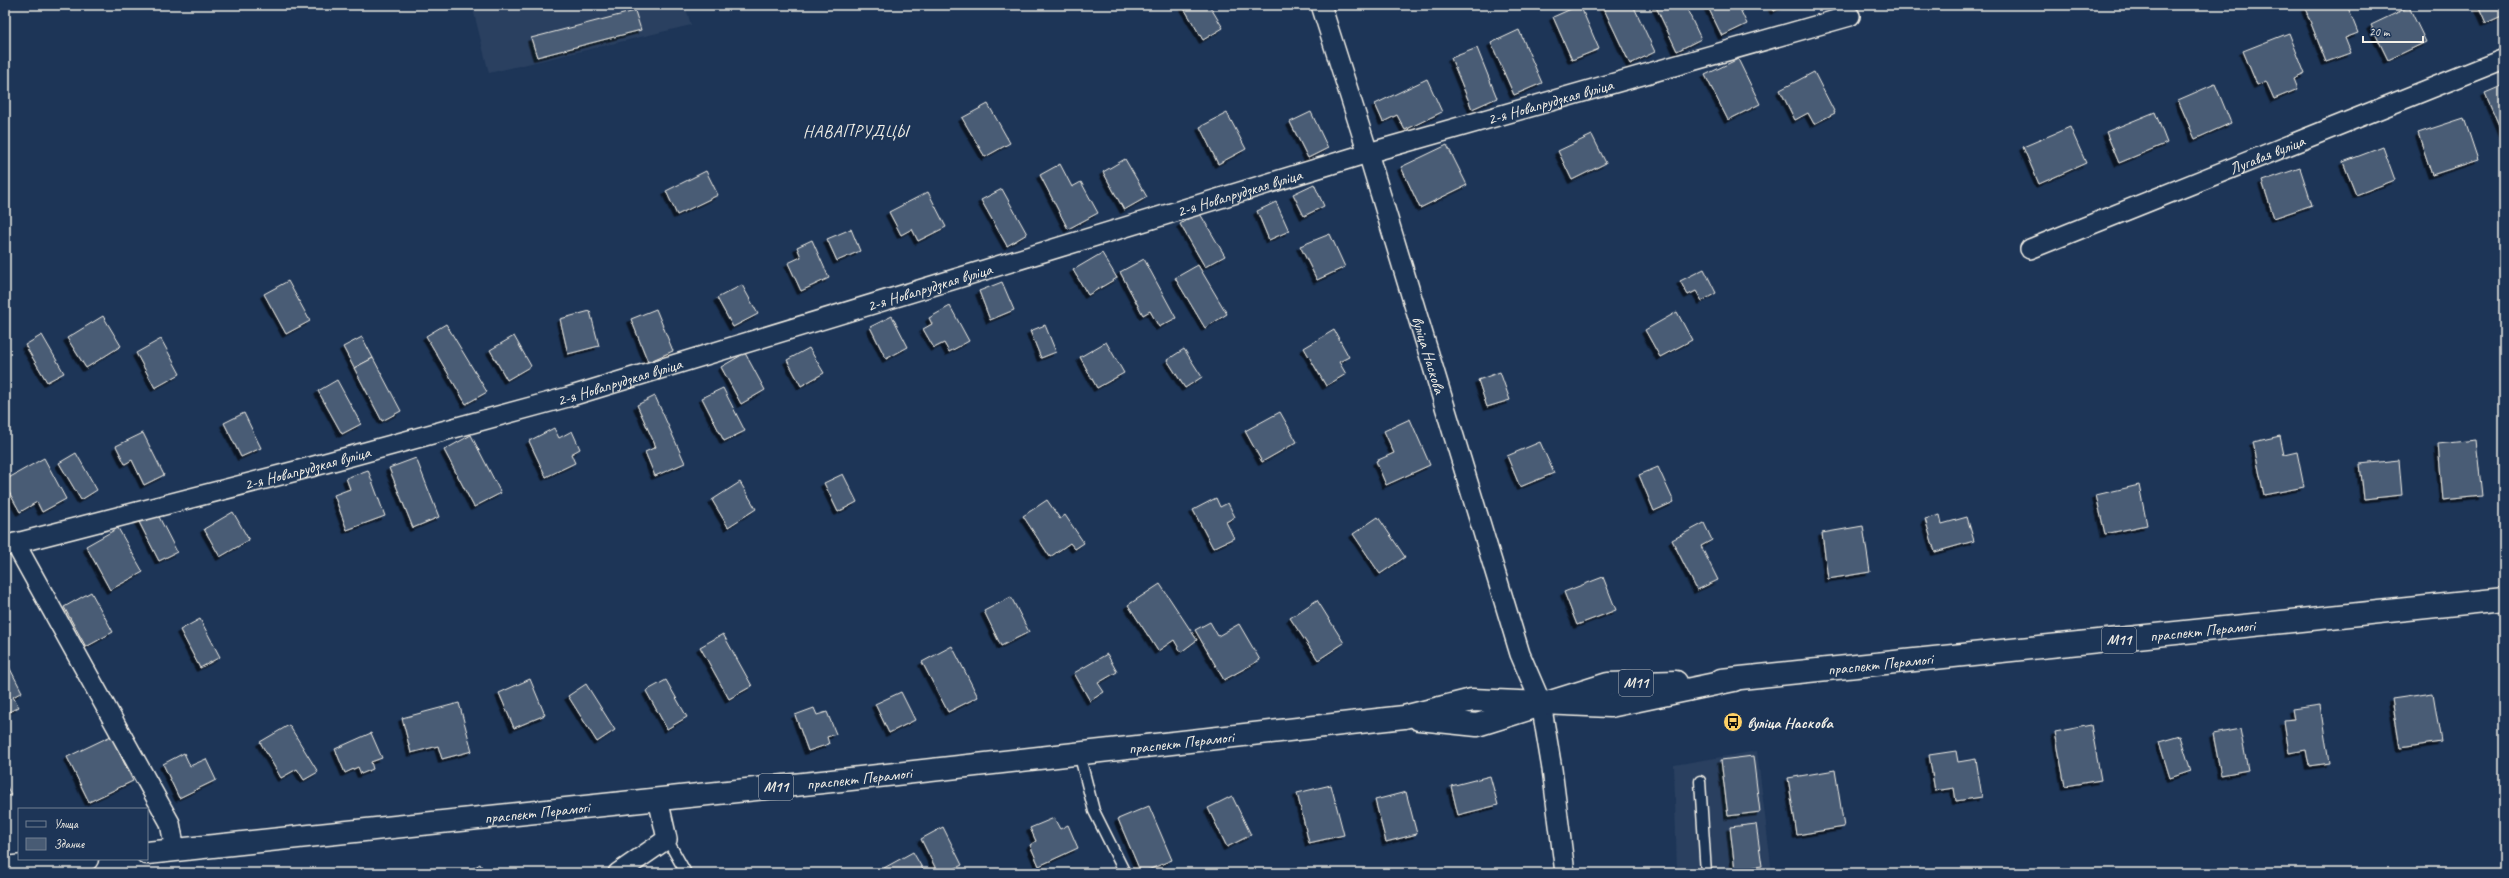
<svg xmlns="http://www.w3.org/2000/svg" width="2509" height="878" font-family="Caveat,sans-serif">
	<defs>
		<filter id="shadow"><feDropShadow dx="-3.5" dy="3.5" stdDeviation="0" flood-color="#0009"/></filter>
	</defs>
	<rect width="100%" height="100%" fill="#1d3557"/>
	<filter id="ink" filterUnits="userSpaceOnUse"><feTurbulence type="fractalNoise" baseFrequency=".025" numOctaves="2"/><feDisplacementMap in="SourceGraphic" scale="8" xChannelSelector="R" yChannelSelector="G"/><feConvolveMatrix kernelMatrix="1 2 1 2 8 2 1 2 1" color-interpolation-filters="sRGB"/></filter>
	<g filter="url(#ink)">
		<g fill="#2a4060">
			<path d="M472,5h213l6,20 -202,48z"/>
			<path d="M1757,751l15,122h-95l-3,-108z"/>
		</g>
		<g fill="#485b74" stroke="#f4f1e8" filter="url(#shadow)">
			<path d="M1182,5h27l14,23 -20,12z"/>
			<path d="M1580,5l19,44 -27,11 -19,-43z"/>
			<path d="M1602,5h31l22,47 -25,12z"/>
			<path d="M1655,5h30l16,34 -24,12z"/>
			<path d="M1707,5h31l9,19 -25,12z"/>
			<path d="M1771,5h14l-11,6z"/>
			<path d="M2312,5h35l11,28 -13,5 6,15 -25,9 -21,-54z"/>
			<path d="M2478,5h26v10l-18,8z"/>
			<path d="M2409,7l17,35 -38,18 -17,-35z"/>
			<path d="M635,11l6,19 -104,27 -6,-19z"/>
			<path d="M1519,30l23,53 -28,12 -23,-52z"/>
			<path d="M2289,33l16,41 -11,5 4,10 -24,10 -8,-18 -9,4 -14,-34z"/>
			<path d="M1477,48l20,50 -25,11 -21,-51z"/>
			<path d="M1738,59l22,45 -32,16 -23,-45z"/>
			<path d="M1814,72l21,41 -21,11 -6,-11 -13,7 -15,-30z"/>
			<path d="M1427,79l15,33 -37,18 -8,-15 -14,7 -8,-18z"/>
			<path d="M2215,84l16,39 -36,16 -17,-39z"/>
			<path d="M2504,85v52l-19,-44z"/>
			<path d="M988,104l22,39 -25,14 -23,-39z"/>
			<path d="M1311,112l17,36 -20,10 -18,-36z"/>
			<path d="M2155,112l12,31 -48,20 -13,-31z"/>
			<path d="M1227,113l19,36 -28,15 -18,-37z"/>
			<path d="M2464,118l14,42 -46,15 -14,-42z"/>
			<path d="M2070,127l16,36 -47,21 -16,-37z"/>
			<path d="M1592,135l14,28 -34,17 -14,-29z"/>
			<path d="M1447,145l20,40 -47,23 -19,-41z"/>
			<path d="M2383,147l12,33 -39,15 -13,-33z"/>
			<path d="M1125,159l22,38 -23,13 -21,-38z"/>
			<path d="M1060,164l12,23 9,-5 17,31 -30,16 -28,-54z"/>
			<path d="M2300,168l12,37 -38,13 -12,-37z"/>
			<path d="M706,171l12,24 -41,20 -11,-24z"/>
			<path d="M1314,184l10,22 -20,10 -11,-22z"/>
			<path d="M1002,189l25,45 -20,12 -26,-46z"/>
			<path d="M928,192l18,35 -28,14 -6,-12 -11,6 -12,-23z"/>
			<path d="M1276,202l13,29 -20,9 -12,-29z"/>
			<path d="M1199,212l26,44 -20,11 -25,-43z"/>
			<path d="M851,229l9,22 -23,10 -10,-22z"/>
			<path d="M1330,234l15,33 -28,13 -17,-34z"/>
			<path d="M812,240l17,38 -28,13 -13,-28 13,-6 -4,-10z"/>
			<path d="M1102,253l15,25 -29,17 -15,-25z"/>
			<path d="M1144,259l32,59 -17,9 -9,-16 -7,4 -23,-43z"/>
			<path d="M1198,265l29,49 -22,14 -30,-50z"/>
			<path d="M1704,269l12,24 -14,8 -6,-10 -8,4 -8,-14z"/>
			<path d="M288,281l22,40 -24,13 -22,-40z"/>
			<path d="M1002,282l12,28 -24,10 -11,-29z"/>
			<path d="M742,285l16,29 -25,13 -16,-29z"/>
			<path d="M950,306l19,35 -20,11 -5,-9 -10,5 -11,-19 9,-5 -3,-6z"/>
			<path d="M656,309l17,42 -25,11 -17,-43z"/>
			<path d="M590,311l9,35 -31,8 -8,-35z"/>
			<path d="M1677,312l15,28 -32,17 -15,-27z"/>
			<path d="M103,316l18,30 -35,22 -19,-30z"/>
			<path d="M892,316l16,31 -22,12 -16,-32z"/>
			<path d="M446,324l41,68 -21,12 -40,-68z"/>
			<path d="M1045,325l11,27 -15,6 -11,-27z"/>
			<path d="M1334,330l15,27 -10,5 7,12 -20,12 -22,-38z"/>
			<path d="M42,335l22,38 -17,9 -22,-37z"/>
			<path d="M514,336l17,30 -24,14 -17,-30z"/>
			<path d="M362,337l11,21 -19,10 -11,-21z"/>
			<path d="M161,339l19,35 -25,14 -19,-35z"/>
			<path d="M1106,342l18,31 -27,15 -17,-31z"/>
			<path d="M809,348l15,25 -23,13 -14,-26z"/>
			<path d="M1184,349l18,28 -17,11 -18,-28z"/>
			<path d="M745,353l20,37 -24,14 -20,-37z"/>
			<path d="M373,358l28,53 -19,10 -28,-53z"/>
			<path d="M1500,372l10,28 -23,7 -9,-27z"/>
			<path d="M337,380l24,44 -19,10 -24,-43z"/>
			<path d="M723,388l22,43 -21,10 -22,-43z"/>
			<path d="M655,396l30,67 -30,13 -10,-24 11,-5 -19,-42z"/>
			<path d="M1280,412l17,30 -35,20 -17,-31z"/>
			<path d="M244,413l17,35 -20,9 -17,-34z"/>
			<path d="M1410,419l20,46 -44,20 -10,-24 18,-8 -10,-22z"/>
			<path d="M554,428l5,10 13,-7 8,18 -9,5 4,9 -29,14 -17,-36z"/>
			<path d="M143,433l21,42 -20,10 -12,-25 -7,4 -9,-18z"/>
			<path d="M471,435l30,58 -27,14 -30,-57z"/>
			<path d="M2280,436l4,19 13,-3 7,35 -40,8 -11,-53z"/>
			<path d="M2476,440l6,56 -39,4 -5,-56z"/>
			<path d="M1540,442l14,31 -34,14 -13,-31z"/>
			<path d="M76,453l21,37 -16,10 -22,-37z"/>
			<path d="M44,458l22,41 -24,13 -5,-10 -17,10 -15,-27v-5z"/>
			<path d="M416,458l23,59 -26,11 -24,-60z"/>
			<path d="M2399,460l3,35 -38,4 -4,-35z"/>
			<path d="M1658,467l16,35 -20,9 -15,-36z"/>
			<path d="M368,470l17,46 -38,14 -13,-35 16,-6 -4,-11z"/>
			<path d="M843,474l14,28 -19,10 -14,-29z"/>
			<path d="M740,482l16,27 -28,18 -16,-27z"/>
			<path d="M2139,485l8,40 -42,9 -9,-39z"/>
			<path d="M1216,498l4,9 8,-4 7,14 -9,5 8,16 -21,10 -20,-38z"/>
			<path d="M1047,500l13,19 5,-4 19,28 -9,6 -5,-6 -20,14 -27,-41z"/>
			<path d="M156,511l21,41 -18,9 -21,-41z"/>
			<path d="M233,512l16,28 -29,17 -16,-28z"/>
			<path d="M1940,515l2,9 25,-7 7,24 -39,11 -10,-33z"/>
			<path d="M1378,517l27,40 -25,17 -27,-40z"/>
			<path d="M1704,523l8,17 -11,6 17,34 -21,10 -25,-50z"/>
			<path d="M1863,526l7,46 -42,7 -6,-46z"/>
			<path d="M118,528l25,44 -33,18 -24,-44z"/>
			<path d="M1603,577l13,33 -39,15 -13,-33z"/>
			<path d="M1160,584l37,56 -16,12 -7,-12 -16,11 -30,-46z"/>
			<path d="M91,592l22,40 -27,15 -22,-40z"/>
			<path d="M1011,597l18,35 -28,14 -17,-35z"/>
			<path d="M1317,600l27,43 -26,17 -28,-42z"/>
			<path d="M200,619l20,38 -20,11 -20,-38z"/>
			<path d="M1210,622l8,14 21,-12 21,36 -36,20 -29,-50z"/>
			<path d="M723,634l29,52 -23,13 -29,-52z"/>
			<path d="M952,646l26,51 -30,15 -26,-50z"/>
			<path d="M1107,654l10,18 -19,11 6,9 -14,9 -16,-28z"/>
			<path d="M5,659l17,33 -9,5 6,10 -14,7z"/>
			<path d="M530,679l15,36 -31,13 -15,-35z"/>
			<path d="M666,680l21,37 -20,12 -21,-38z"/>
			<path d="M586,684l29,46 -18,12 -29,-46z"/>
			<path d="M901,692l14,28 -26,13 -14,-29z"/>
			<path d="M2433,693l8,49 -41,6 -8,-49z"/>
			<path d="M459,703l13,48 -30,8 -4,-13 -27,7 -9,-35z"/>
			<path d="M2320,705l9,58 -20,3 -3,-16 -17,3 -5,-32 10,-1 -2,-11z"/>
			<path d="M814,708l3,7 10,-3 9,22 -9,3 2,7 -21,7 -13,-36z"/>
			<path d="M289,725l29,47 -14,8 -7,-11 -16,9 -21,-36z"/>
			<path d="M2091,725l10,55 -36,6 -10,-54z"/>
			<path d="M2240,729l8,41 -27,5 -8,-41z"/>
			<path d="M371,733l11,25 -11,4 2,7 -12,5 -3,-7 -13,6 -10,-24z"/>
			<path d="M111,736l22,45 -44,21 -22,-45z"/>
			<path d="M2180,736l11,35 -21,7 -11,-36z"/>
			<path d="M1956,751l2,11 18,-3 6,38 -26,4 -2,-13 -19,3 -6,-36z"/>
			<path d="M184,753l6,13 16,-7 10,21 -37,18 -16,-34z"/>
			<path d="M1753,756l7,56 -32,4 -7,-56z"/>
			<path d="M1835,770l9,57 -47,8 -9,-57z"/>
			<path d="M1490,776l8,29 -40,10 -7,-29z"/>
			<path d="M5,783l6,12 -6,3z"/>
			<path d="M1331,785l13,50 -35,8 -12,-50z"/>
			<path d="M1406,792l11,42 -31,8 -11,-42z"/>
			<path d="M1232,796l19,39 -24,12 -19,-39z"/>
			<path d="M1149,806l23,54 -31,13 -23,-54z"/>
			<path d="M1054,818l6,11 8,-4 10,23 -39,18 -9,-21 6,-4 -6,-13z"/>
			<path d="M1756,824l6,42 -27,4 -5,-43z"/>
			<path d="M943,827l19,38 -16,8h-8l-17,-34z"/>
			<path d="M913,852l12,21h-39l-2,-5z"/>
			<path d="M480,864l5,9h-20z"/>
		</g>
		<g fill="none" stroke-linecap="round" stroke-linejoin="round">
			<defs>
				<g id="service">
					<path d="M1079,753l15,58 31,62"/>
					<path d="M1700,781l6,92"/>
					<path d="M667,839l19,34"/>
				</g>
				<g id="minor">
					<path id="s1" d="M1321,5l47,148 152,501 21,49 11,66 13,104"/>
					<path id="s2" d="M2030,249l474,-190"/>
					<path d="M15,543l155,280 5,27"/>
					<path id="s3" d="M5,546l291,-75 272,-74 800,-244 482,-137"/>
					<path d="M618,873l49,-34 -9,-40"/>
				</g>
				<g id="primary">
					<path id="s4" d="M1721,680l783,-81"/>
					<path d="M1419,719l58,6 131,-41 68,-2"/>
					<path id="s5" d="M147,853l713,-75 544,-61 68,-17 138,6 124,-26"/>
					<path d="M5,868l82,-9"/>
				</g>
			</defs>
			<use href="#service" stroke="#f4f1e8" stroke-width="13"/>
			<use href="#minor" stroke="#f4f1e8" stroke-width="22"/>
			<use href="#primary" stroke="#f4f1e8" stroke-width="25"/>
			<use href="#service" stroke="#1d3557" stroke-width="10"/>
			<use href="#minor" stroke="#1d3557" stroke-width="19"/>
			<use href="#primary" stroke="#1d3557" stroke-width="22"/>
		</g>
	</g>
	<defs>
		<symbol id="bus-disc" viewBox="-11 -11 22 22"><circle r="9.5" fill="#ffd166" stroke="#1d3557"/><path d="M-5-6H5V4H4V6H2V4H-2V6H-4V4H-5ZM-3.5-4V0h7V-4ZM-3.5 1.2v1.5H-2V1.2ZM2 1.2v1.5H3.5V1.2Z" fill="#111"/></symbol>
	</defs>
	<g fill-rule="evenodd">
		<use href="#bus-disc" x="1722" y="711" width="22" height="22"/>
	</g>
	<g text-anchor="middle" stroke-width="4" stroke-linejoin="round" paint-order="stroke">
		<g fill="#1d3557" stroke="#b4b9bc" stroke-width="1">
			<rect x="2102" y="627" width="34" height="26" rx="3"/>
			<rect x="1619" y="670" width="34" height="26" rx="3"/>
			<rect x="759" y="774" width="34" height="26" rx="3"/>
		</g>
		<g font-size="15" font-weight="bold" fill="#f4f1e8">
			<text x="2119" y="645">М11</text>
			<text x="1636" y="688">М11</text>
			<text x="776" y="792">М11</text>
		</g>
		<g font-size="16" fill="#f4f1e8" stroke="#1d3557">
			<text dy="6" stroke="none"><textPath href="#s3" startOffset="1608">2-я Новапрудзкая вуліца</textPath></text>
			<text dy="6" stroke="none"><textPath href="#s2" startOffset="255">Лугавая вуліца</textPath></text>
			<text dy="6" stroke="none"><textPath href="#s3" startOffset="1284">2-я Новапрудзкая вуліца</textPath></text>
			<text dy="6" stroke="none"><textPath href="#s3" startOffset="960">2-я Новапрудзкая вуліца</textPath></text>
			<text dy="6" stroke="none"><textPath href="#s1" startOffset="366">вуліца Наскова</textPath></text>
			<text dy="6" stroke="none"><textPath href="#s3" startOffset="636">2-я Новапрудзкая вуліца</textPath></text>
			<text dy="6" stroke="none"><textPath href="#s3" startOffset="312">2-я Новапрудзкая вуліца</textPath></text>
			<text dy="6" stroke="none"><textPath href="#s4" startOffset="484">праспект Перамогі</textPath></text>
			<text dy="6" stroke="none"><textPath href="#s4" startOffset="160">праспект Перамогі</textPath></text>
			<text dy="6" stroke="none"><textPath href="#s5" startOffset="1040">праспект Перамогі</textPath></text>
			<text dy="6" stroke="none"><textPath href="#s5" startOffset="716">праспект Перамогі</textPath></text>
			<text dy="6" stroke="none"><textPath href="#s5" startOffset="392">праспект Перамогі</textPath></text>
		</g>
		<g font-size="16" font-weight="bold" fill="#f4f1e8" stroke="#1d3557" text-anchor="start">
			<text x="1747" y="728">вуліца Наскова</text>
		</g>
		<g font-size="17" letter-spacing="1" fill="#f4f1e8" stroke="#1d3557">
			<text x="856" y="137">НАВАПРУДЦЫ</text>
		</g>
	</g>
	<rect width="2509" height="878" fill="none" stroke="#1d3557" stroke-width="20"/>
	<rect x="10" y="10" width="2489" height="858" fill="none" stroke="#f4f1e8" stroke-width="1.5" filter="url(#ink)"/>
	<rect x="18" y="808" width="130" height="52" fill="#1d3557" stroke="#738091"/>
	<rect x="26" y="821" width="20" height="6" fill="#1d3557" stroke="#738091"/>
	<text x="54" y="828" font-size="12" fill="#f4f1e8">Улица</text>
	<rect x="26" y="838" width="20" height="12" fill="#485b74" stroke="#738091"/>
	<text x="54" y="848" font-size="12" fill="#f4f1e8">Здание</text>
	<path d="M2363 36v6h60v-6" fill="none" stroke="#f4f1e8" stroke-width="2"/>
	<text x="2369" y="36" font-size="12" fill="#f4f1e8" stroke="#1d3557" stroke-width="3" paint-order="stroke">20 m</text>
</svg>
